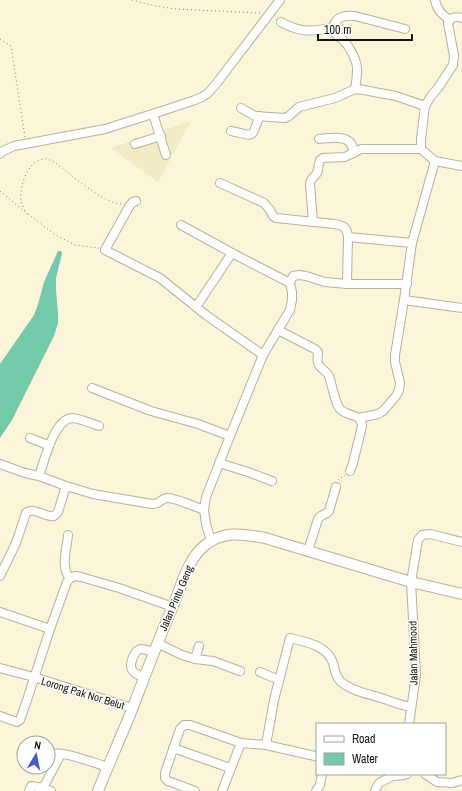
<svg xmlns="http://www.w3.org/2000/svg" width="462" height="791" font-family="'Archivo Narrow',sans-serif">
	<rect width="100%" height="100%" fill="#fbf6d9"/>
	<path fill="#f2ebc6" d="M191,121l-33,61 -47,-34z"/>
	<path fill="#72caab" d="M58,251h2l2,1v2l-6,24v12l2,23v10l-4,13 -42,84 -12,18v-74l34,-49 4,-11 6,-22z"/>
	<g fill="none" stroke-linecap="round" stroke-linejoin="round">
		<defs>
			<g id="minor">
				<path d="M435,0c2,10 7,15 15,20"/>
				<path d="M281,22c19,11 32,10 53,5"/>
				<path d="M355,89c1,-6 2,-12 2,-18 1,-10 -8,-25 -14,-31 -3,-3 -8,-4 -9,-9 -1,-1 0,-4 0,-6 3,-9 13,-10 21,-9l50,13"/>
				<path d="M241,108l14,8 30,2 4,-2 10,-9 36,-9 18,-8 5,-1 38,7 29,10"/>
				<path d="M153,114l13,41"/>
				<path d="M231,131c22,4 21,10 28,-15"/>
				<path d="M319,139c12,-1 35,-6 34,14"/>
				<path d="M135,144l26,-8"/>
				<path d="M421,149v-10l4,-33 6,-10 7,-8 15,-23 1,-9 -6,-33c3,-6 7,-7 14,-5"/>
				<path d="M0,154l3,-3 11,-5 91,-17 63,-20 27,-9 7,-3 6,-4 8,-9 64,-84"/>
				<path d="M220,183l44,20 6,7 3,6 3,2 58,6c10,1 13,4 14,13l-1,47"/>
				<path d="M136,201l-3,1 -3,3 -25,45 55,28 46,37 57,40"/>
				<path d="M313,222l-3,-38c1,-7 4,-6 7,-11 2,-4 1,-9 3,-13l3,-2 22,-1 16,-8h60l14,12 27,5"/>
				<path d="M181,225l51,28 58,30"/>
				<path d="M348,237l64,6"/>
				<path d="M404,300l58,8"/>
				<path d="M196,307l36,-54"/>
				<path d="M278,330l37,19 3,3c0,3 -1,8 0,11 2,6 9,8 11,13 3,8 6,29 12,34 8,7 20,3 21,16l-9,37 -3,8"/>
				<path d="M92,388l59,23 47,13 32,12"/>
				<path d="M359,418l19,-4 5,-3 13,-15 3,-6 1,-7 -5,-21v-7l9,-55 8,-57 23,-82"/>
				<path d="M30,438l18,7"/>
				<path d="M219,463l29,9 24,9"/>
				<path d="M0,464l25,9 14,3 27,10 27,8 59,10c9,0 8,-5 15,-6 6,-1 29,9 37,12"/>
				<path d="M39,476c5,-14 15,-57 33,-58 6,0 21,6 27,8"/>
				<path d="M68,535c-1,14 -8,32 2,43"/>
				<path d="M211,541l-5,-17 -2,-14 2,-13 24,-61 33,-81 27,-45 2,-10v-8l-2,-9 3,-7 6,-1 7,1 19,6 22,2h60"/>
				<path d="M308,551l10,-32c3,-5 8,-4 11,-8l7,-24"/>
				<path d="M0,576l16,-33 10,-30c9,-7 18,5 28,3l4,-4 8,-26"/>
				<path d="M0,612l50,17"/>
				<path d="M157,643l25,12 13,4 18,2 27,10"/>
				<path d="M195,659l4,-13"/>
				<path d="M0,668l34,9 98,31"/>
				<path d="M260,672l19,8"/>
				<path d="M144,678c-4,-2 -9,-4 -11,-7 -5,-5 1,-21 8,-22 4,0 9,2 12,3"/>
				<path d="M0,716l17,6 3,-2 7,-20 23,-71 17,-47 3,-4 5,-2 6,1 38,11 54,19"/>
				<path d="M409,724l7,-49 -5,-93 7,-42 4,-5 8,-1 32,8"/>
				<path d="M266,745l8,-45 16,-62c16,4 37,7 43,25 2,7 2,13 8,19 11,9 27,12 40,16 10,3 19,7 30,9"/>
				<path d="M173,748l57,20"/>
				<path d="M48,758c0,-1 5,-3 6,-4 10,-3 43,10 54,13"/>
				<path d="M425,774l12,8 15,1 10,-3"/>
				<path d="M393,776l11,-1 3,-1"/>
				<path d="M43,788l18,-34"/>
				<path d="M29,791l2,-5 12,2 8,3"/>
				<path d="M195,791l-27,-10 -3,-3v-5l15,-44 4,-4h6l51,18 25,2 49,11 2,1"/>
				<path d="M222,791l19,-48"/>
				<path d="M316,791l4,-6 2,-11"/>
				<path d="M375,791c5,-14 11,-8 19,-17"/>
			</g>
			<path id="major" d="M98,791c11,-28 24,-56 35,-84 13,-34 25,-66 39,-99 9,-20 15,-48 32,-62 20,-16 38,-12 61,-8l146,44 51,12"/>
		</defs>
		<use href="#minor" stroke="#b7b296" stroke-width="10"/>
		<use href="#major" stroke="#b7b296" stroke-width="12"/>
		<g stroke="#7e7b68" stroke-width="1" stroke-dasharray="1 3" stroke-linecap="butt">
			<path d="M132,0l19,5 24,4 86,4"/>
			<path d="M0,39l11,7 14,91"/>
			<path d="M0,191l25,21"/>
			<path d="M27,214c-2,-4 -5,-8 -6,-12 -2,-14 6,-43 24,-43 3,-1 6,2 9,3 15,11 50,42 68,42"/>
			<path d="M28,214l26,20 21,11 24,3"/>
			<path d="M338,480l7,-5"/>
		</g>
		<use href="#minor" stroke="#fff" stroke-width="8"/>
		<use href="#major" stroke="#fff" stroke-width="10"/>
	</g>
	<g text-anchor="middle" stroke-width="3" stroke-linejoin="round" paint-order="stroke">
		<g font-size="11" fill="#16140a" stroke="#fff">
			<text transform="translate(176 598) rotate(-67)" y="4">Jalan Pintu Geng</text>
			<text transform="translate(413 653) rotate(-91)" y="4">Jalan Mahmood</text>
			<text transform="translate(83 693) rotate(17)" y="4">Lorong Pak Nor Belut</text>
		</g>
	</g>
	<rect x="316" y="723" width="130" height="52" fill="#ffffff" stroke="#a2a19d"/>
	<rect x="324" y="736" width="20" height="6" fill="#ffffff" stroke="#a2a19d"/>
	<text x="352" y="743" font-size="12" fill="#16140a">Road</text>
	<rect x="324" y="753" width="20" height="12" fill="#72caab" stroke="#a2a19d"/>
	<text x="352" y="763" font-size="12" fill="#16140a">Water</text>
	<g transform="translate(36 755) rotate(10)"><circle r="19" fill="#ffffff" stroke="#a2a19d"/>
	<path d="M0-3L7 15L0 10L-7 15Z" fill="#4c5acf"/>
	<text y="-6" font-size="11" font-weight="bold" text-anchor="middle" fill="#16140a">N</text>
	</g>
	<path d="M318 34v6h94v-6" fill="none" stroke="#16140a" stroke-width="2"/>
	<text x="324" y="34" font-size="12" fill="#16140a" stroke="#ffffff" stroke-width="3" paint-order="stroke">100 m</text>
</svg>
